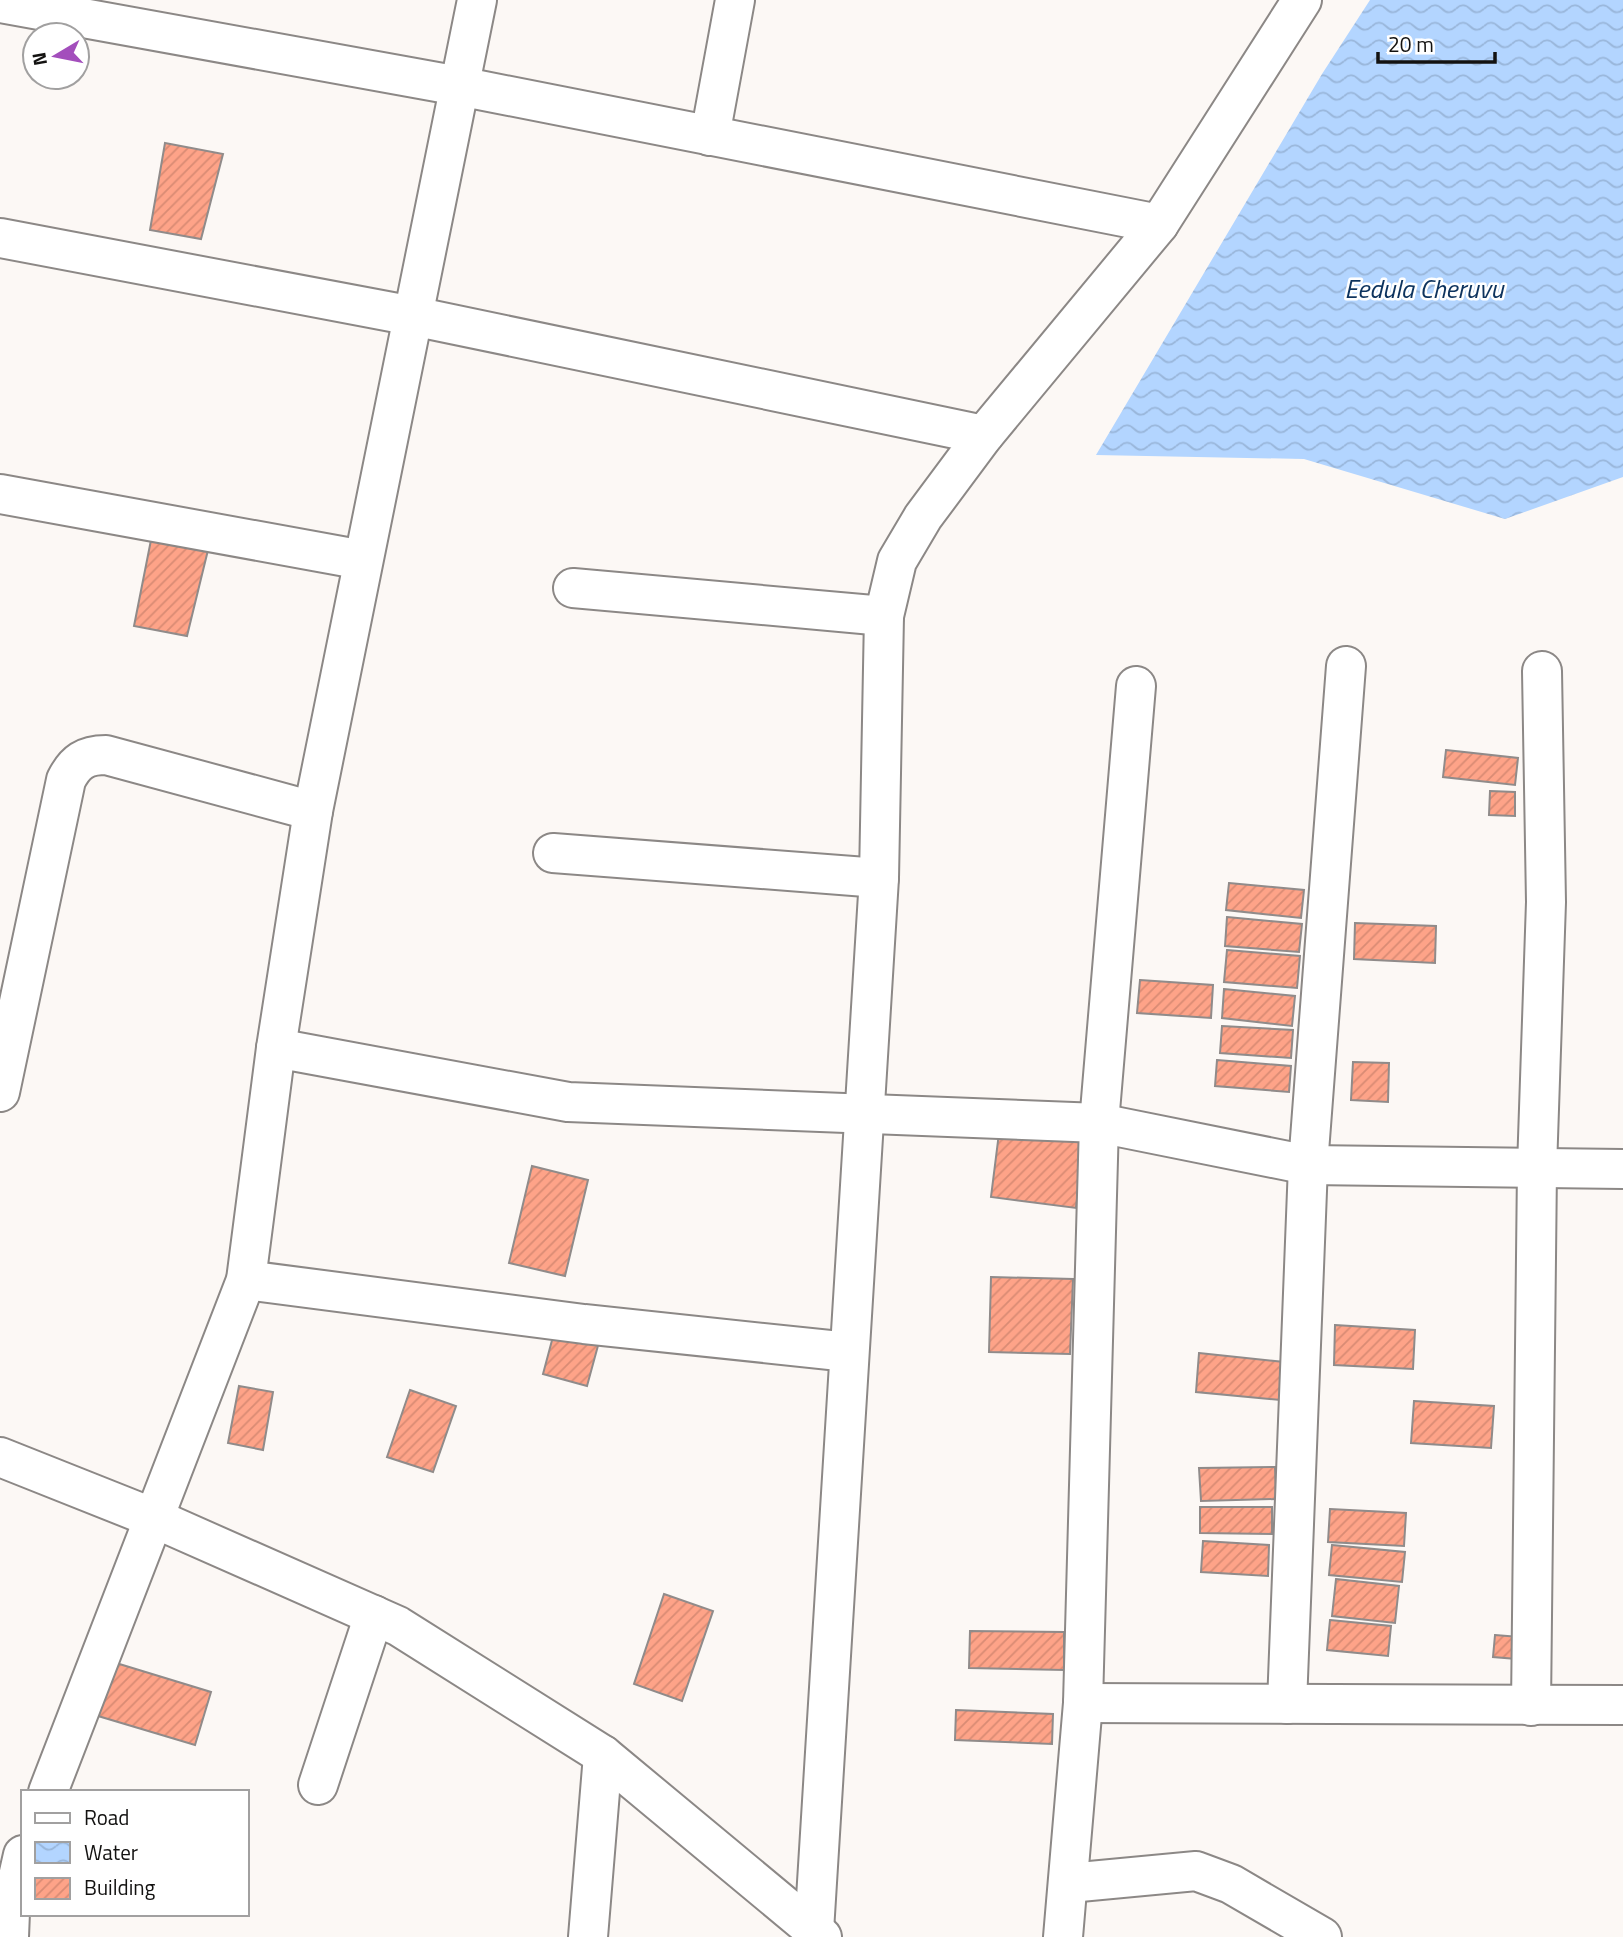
<svg xmlns="http://www.w3.org/2000/svg" width="1623" height="1937" font-family="'Titillium Web',sans-serif">
	<defs>
		<pattern id="water-waves" width="16" height="10" patternUnits="userSpaceOnUse" patternTransform="scale(1.75)"><rect width="16" height="10" fill="#b3d5ff"/><path d="M0 5q4-4 8 0t8 0" fill="none" stroke="#99b6da"/></pattern>
		<pattern id="building-hatch" width="6" height="6" patternUnits="userSpaceOnUse" patternTransform="scale(1.75)"><rect width="6" height="6" fill="#fea388"/><path d="M-1 1l2-2M0 6l6-6M5 7l2-2" fill="none" stroke="#d98b74"/></pattern>
	</defs>
	<rect width="100%" height="100%" fill="#fcf8f5"/>
	<path fill="url(#water-waves)" d="M1370,0h253v477l-118,42 -201,-60 -208,-4 226,-381z"/>
	<g fill="url(#building-hatch)" stroke="#908b8a" stroke-width="2">
		<path d="M165,143l58,11 -22,85 -51,-9z"/>
		<path d="M151,540l57,10 -21,86 -53,-10z"/>
		<path d="M1446,750l72,8 -3,27 -72,-8z"/>
		<path d="M1490,791l25,1v24l-26,-1z"/>
		<path d="M1229,883l75,7 -3,28 -75,-8z"/>
		<path d="M1227,917l75,7 -3,28 -74,-6z"/>
		<path d="M1355,923l81,3 -1,37 -81,-4z"/>
		<path d="M1227,950l73,6 -3,32 -73,-6z"/>
		<path d="M1140,980l73,5 -2,33 -74,-5z"/>
		<path d="M1224,989l71,7 -3,30 -70,-8z"/>
		<path d="M1222,1026l71,4 -2,28 -71,-5z"/>
		<path d="M1217,1060l74,6 -2,26 -74,-6z"/>
		<path d="M1353,1062l36,1 -1,39 -37,-2z"/>
		<path d="M1000,1125l84,10 -8,73 -85,-11z"/>
		<path d="M532,1166l56,14 -23,96 -56,-13z"/>
		<path d="M991,1277l82,2 -3,75 -81,-2z"/>
		<path d="M1335,1325l80,5 -2,39 -79,-4z"/>
		<path d="M555,1329l44,13 -12,44 -44,-12z"/>
		<path d="M1199,1353l85,9 -4,38 -84,-8z"/>
		<path d="M239,1386l34,6 -10,58 -35,-7z"/>
		<path d="M410,1390l46,16 -23,66 -46,-15z"/>
		<path d="M1414,1401l80,5 -3,42 -80,-5z"/>
		<path d="M1275,1467l1,32 -75,2 -2,-33z"/>
		<path d="M1200,1507h72v27l-72,-1z"/>
		<path d="M1330,1509l76,4 -2,33 -76,-4z"/>
		<path d="M1203,1541l66,4 -1,31 -67,-4z"/>
		<path d="M1332,1545l73,7 -3,30 -73,-7z"/>
		<path d="M1336,1579l63,7 -4,37 -63,-7z"/>
		<path d="M664,1594l49,17 -31,90 -48,-17z"/>
		<path d="M1330,1620l61,6 -3,30 -61,-6z"/>
		<path d="M970,1631l94,1v38l-95,-2z"/>
		<path d="M1495,1635l36,3 -2,22 -36,-3z"/>
		<path d="M103,1659l108,33 -16,53 -107,-32z"/>
		<path d="M956,1710l97,4 -1,30 -97,-4z"/>
	</g>
	<g fill="none" stroke-linecap="round" stroke-linejoin="round">
		<defs>
			<g id="minor">
				<path d="M0,3l459,83 700,138"/>
				<path d="M710,136l25,-136"/>
				<path d="M0,238l413,78 571,119"/>
				<path d="M0,494l363,66"/>
				<path d="M573,588l311,28"/>
				<path d="M553,853l326,25"/>
				<path d="M276,1048l292,54 531,21 209,42 315,4"/>
				<path d="M0,1092l66,-312c9,-18 19,-25 40,-25l207,56"/>
				<path d="M246,1280l338,44 265,28"/>
				<path d="M0,1457l156,62 242,107 205,129 219,182"/>
				<path d="M1083,1703l540,2"/>
				<path d="M1287,1704l21,-539 38,-499"/>
				<path d="M1531,1706l6,-538 9,-266 -4,-231"/>
				<path d="M318,1785l56,-170"/>
				<path d="M48,1792l198,-512 30,-232 37,-237 164,-811"/>
				<path d="M1069,1883l127,-12 35,13 91,53"/>
				<path d="M814,1931l65,-1053 5,-262 13,-55 26,-44 61,-82 175,-211 143,-224"/>
				<path d="M9,1937l1,-25 13,-57"/>
				<path d="M588,1937l15,-182"/>
				<path d="M1063,1937l20,-234 16,-580 37,-437"/>
			</g>
		</defs>
		<use href="#minor" stroke="#8c8886" stroke-width="42"/>
		<use href="#minor" stroke="#fff" stroke-width="38"/>
	</g>
	<g text-anchor="middle" stroke-width="5" stroke-linejoin="round" paint-order="stroke">
		<g font-size="26" font-style="italic" fill="#0d335e" stroke="#fff">
			<text x="1424" y="298">Eedula Cheruvu</text>
		</g>
	</g>
	<rect x="21" y="1790" width="228" height="126" fill="#ffffff" stroke="#a1a0a0" stroke-width="2"/>
	<rect x="35" y="1813" width="35" height="10" fill="#ffffff" stroke="#a1a0a0" stroke-width="2"/>
	<text x="84" y="1825" font-size="21" fill="#131211">Road</text>
	<rect x="35" y="1842" width="35" height="21" fill="url(#water-waves)" stroke="#a1a0a0" stroke-width="2"/>
	<text x="84" y="1860" font-size="21" fill="#131211">Water</text>
	<rect x="35" y="1878" width="35" height="21" fill="url(#building-hatch)" stroke="#a1a0a0" stroke-width="2"/>
	<text x="84" y="1895" font-size="21" fill="#131211">Building</text>
	<g transform="translate(56 56) rotate(260)"><circle r="33" fill="#ffffff" stroke="#a1a0a0" stroke-width="2"/>
	<path d="M0-5L12 26L0 18L-12 26Z" fill="#a34ebc"/>
	<text y="-10" font-size="19" font-weight="bold" text-anchor="middle" fill="#131211">N</text>
	</g>
	<path d="M1378 52v10h117v-10" fill="none" stroke="#131211" stroke-width="3.5"/>
	<text x="1388" y="52" font-size="21" fill="#131211" stroke="#ffffff" stroke-width="5" paint-order="stroke">20 m</text>
</svg>
